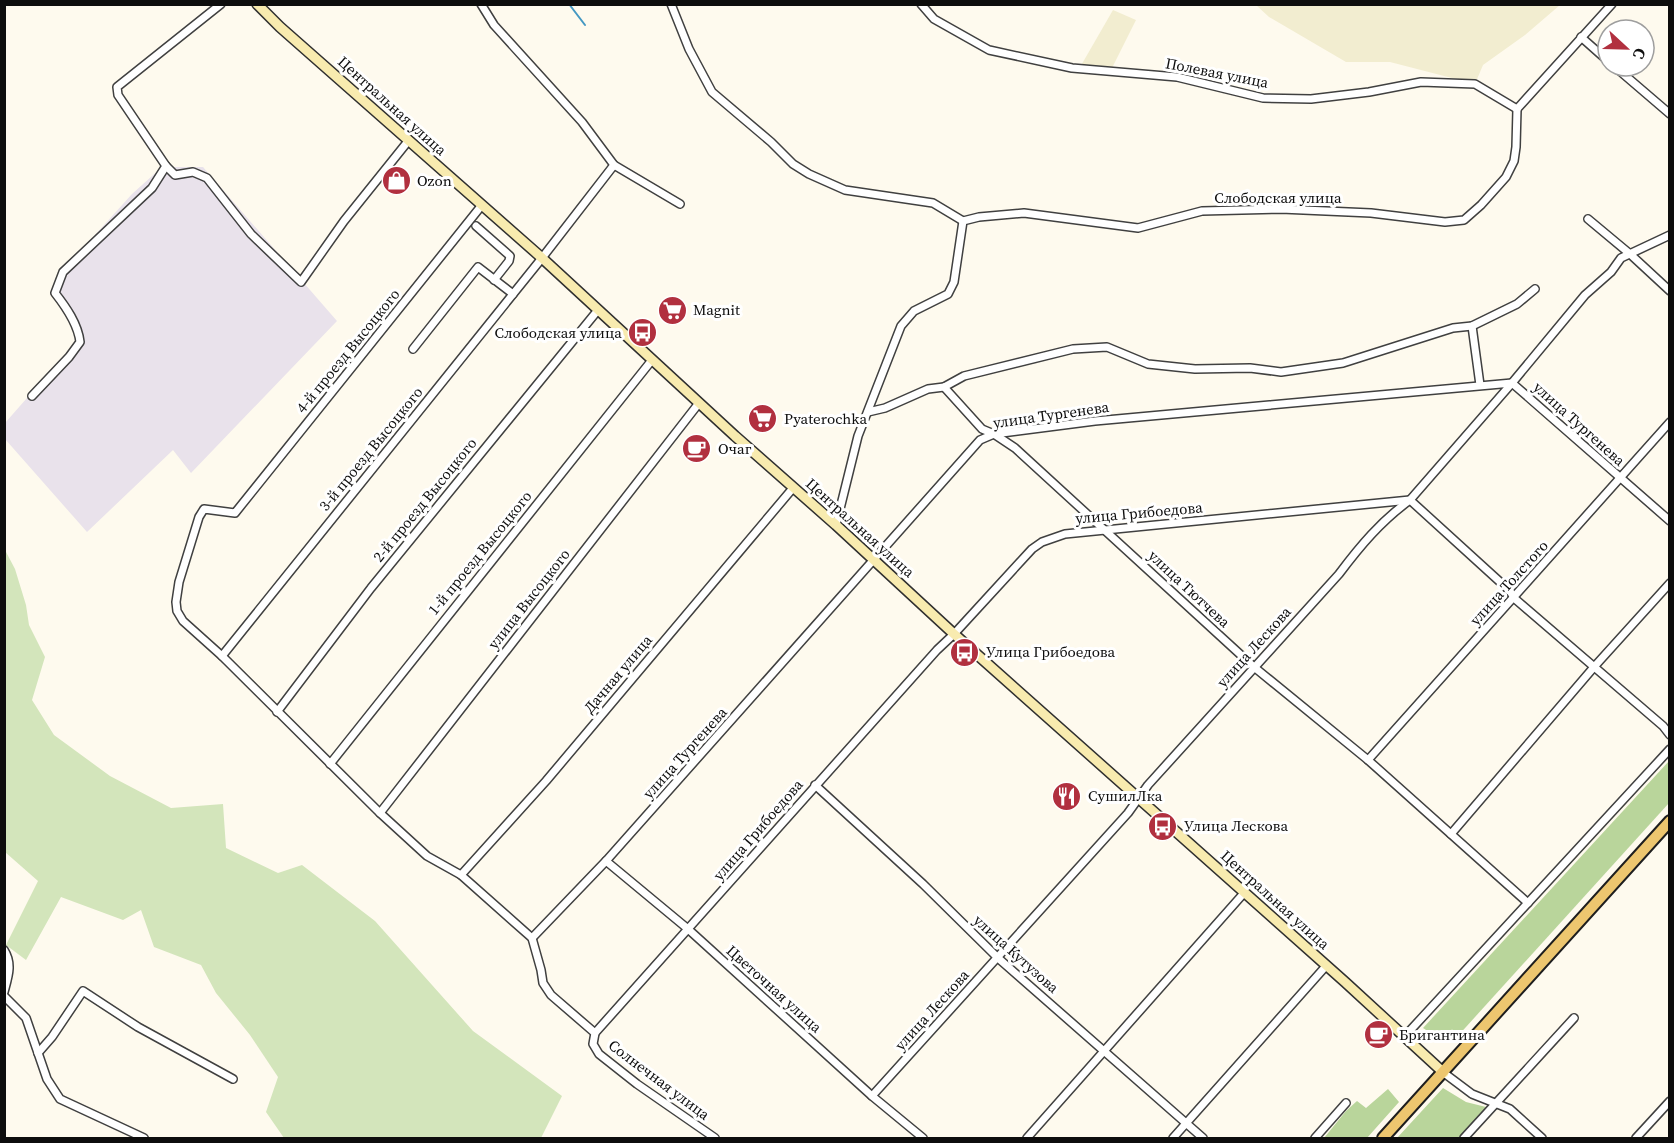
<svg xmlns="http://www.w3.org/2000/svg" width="1674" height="1143" font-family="'Source Serif 4',serif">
	<rect width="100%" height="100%" fill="#fefaee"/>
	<path fill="#e9e2eb" d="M162,167h41l134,154 -146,152 -18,-23 -86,82 -82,-93v-16l73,-83 -23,-47 3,-17 74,-82z"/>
	<g fill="#f2edd0">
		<path d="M1256,5h304l-35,30 -42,30 -8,19 -85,-22h-44l-77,-45z"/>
		<path d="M1113,10l23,10 -26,52 -31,-3z"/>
	</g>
	<path fill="#d3e5bb" d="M5,550l10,19 11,36 3,20 16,32 -13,43 22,35 56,41 61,32 52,-4 3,44 52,25 24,-8 73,56 98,110 89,65 -21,42h-257l-18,-26 12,-35 -28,-42 -34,-42 -15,-28 -47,-18 -13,-37 -18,10 -62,-23 -35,63 -20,-15 32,-64 -33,-29z"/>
	<g fill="#b9d59b">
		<path d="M1669,761v42l-213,235 -16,1 -17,-11z"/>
		<path d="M1443,1088l23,14 24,6 -28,30h-65z"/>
		<path d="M1388,1089l11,13 -32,36h-43l22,-27 11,-10 9,7z"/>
	</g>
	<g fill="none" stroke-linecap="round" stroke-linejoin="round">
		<path stroke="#4498c2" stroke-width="2" d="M569,4l16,21"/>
		<defs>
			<g id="street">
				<path d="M481,4l13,21 88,97 32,43 66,39"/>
				<path d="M671,4l18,45 23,43 59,50 22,22 16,10 36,16 88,13 30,18"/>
				<path d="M921,4l13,15 55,31 83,18 105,9 86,21 48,1 58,-7 52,-10 54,2 42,25"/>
				<path d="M1581,37l27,24"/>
				<path d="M1614,66l56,48"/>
				<path d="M1517,109l95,-105"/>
				<path d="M166,166l9,9 18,-3 14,6 44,56 50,48 43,-61 65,-81"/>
				<path d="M482,205l-247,308 -31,-4 -5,8 -20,65 -3,20 1,9 6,10 39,35 158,157 47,43 34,19 71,63 9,32 2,13 8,12 44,38 -2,11 6,10 38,30 78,54"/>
				<path d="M1588,219l42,35 40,37"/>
				<path d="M476,226l34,30 -1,5 -15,19"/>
				<path d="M1472,326l8,59"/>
				<path d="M413,349l65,-82 35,27"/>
				<path d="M944,387l38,42 12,5 21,14 239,219 114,93 160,143"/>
				<path d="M32,396l37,-39 11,-15c-2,-18 -14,-35 -25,-49l8,-21 89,-84 14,-22 -48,-71 -1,-8 104,-83"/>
				<path d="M868,412l17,-4 43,-19 16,-2 20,-11 109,-27 34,-2 41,17 47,5 55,-1 31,4 62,-9 110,-35 19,-2 45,-22 18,-15"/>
				<path d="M836,525l22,-89 43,-110 13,-15 34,-17 6,-12 9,-61 16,-4 45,-4 114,15 64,-17 79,-2 90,4 74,9 19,-2 17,-15 25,-28 8,-16 2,-14 1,-38"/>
				<path d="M222,656l320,-398 72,-93"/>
				<path d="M277,712l94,-124 227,-278"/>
				<path d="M1368,760l302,-338"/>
				<path d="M330,764l322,-404"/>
				<path d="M815,785l108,99 75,74 205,180"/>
				<path d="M380,813l319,-410"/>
				<path d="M1451,834l143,-167 76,-84"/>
				<path d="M606,861l82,68 184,167 51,42"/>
				<path d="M461,875l85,-94 247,-293"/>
				<path d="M532,938l74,-77 374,-421 14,-6 101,-13 417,-38 158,138"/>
				<path d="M4,950c9,14 4,27 0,42"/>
				<path d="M4,996l22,22 21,61 13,20 84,39"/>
				<path d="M595,1033l342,-383 17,-16 78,-85 10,-7 23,-8 345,-34 100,91 4,7 149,128 7,9"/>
				<path d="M1405,1036l265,-287"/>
				<path d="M38,1053l14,-16 31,-46 55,36 95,52"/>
				<path d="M1444,1073l28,21 38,15 32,29"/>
				<path d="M872,1096l256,-283 20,-28 191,-211c21,-28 42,-53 71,-74l102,-117 73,-88 26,-23 10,-14 49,-23"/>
				<path d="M1027,1138l217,-245"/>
				<path d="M1173,1138l153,-172"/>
				<path d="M1315,1138l31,-35"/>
				<path d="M1464,1138l110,-120"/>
				<path d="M1636,1138l34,-37"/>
			</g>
			<path id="secondary" d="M257,4l23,23 262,231 193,178 101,89 118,109 391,348 99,91"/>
			<path id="primary" d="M1383,1138l287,-317"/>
		</defs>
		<use href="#street" stroke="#404040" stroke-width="10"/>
		<use href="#secondary" stroke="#2f2f2f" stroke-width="12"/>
		<use href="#primary" stroke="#1e1e1e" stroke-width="14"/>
		<use href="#street" stroke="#fff" stroke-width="7"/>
		<use href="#secondary" stroke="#f8ebaf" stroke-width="9"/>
		<use href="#primary" stroke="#edc66f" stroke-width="10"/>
	</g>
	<defs>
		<symbol id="shop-disc" viewBox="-11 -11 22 22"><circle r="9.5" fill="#b1303f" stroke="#fff"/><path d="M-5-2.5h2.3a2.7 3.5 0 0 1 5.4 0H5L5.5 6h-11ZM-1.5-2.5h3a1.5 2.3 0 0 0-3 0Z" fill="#fff"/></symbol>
		<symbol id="supermarket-disc" viewBox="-11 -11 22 22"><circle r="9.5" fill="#b1303f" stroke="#fff"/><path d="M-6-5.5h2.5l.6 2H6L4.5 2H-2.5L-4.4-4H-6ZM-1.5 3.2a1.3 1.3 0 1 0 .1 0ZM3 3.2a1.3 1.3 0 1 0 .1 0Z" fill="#fff"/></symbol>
		<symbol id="bus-disc" viewBox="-11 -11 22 22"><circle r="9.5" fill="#b1303f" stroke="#fff"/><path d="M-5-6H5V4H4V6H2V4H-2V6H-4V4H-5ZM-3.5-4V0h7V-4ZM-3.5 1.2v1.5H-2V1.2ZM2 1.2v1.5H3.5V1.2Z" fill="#fff"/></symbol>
		<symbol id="cafe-disc" viewBox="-11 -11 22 22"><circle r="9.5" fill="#b1303f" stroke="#fff"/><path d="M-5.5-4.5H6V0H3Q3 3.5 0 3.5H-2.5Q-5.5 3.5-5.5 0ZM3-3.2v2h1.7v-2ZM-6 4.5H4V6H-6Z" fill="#fff"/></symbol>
		<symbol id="restaurant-disc" viewBox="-11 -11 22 22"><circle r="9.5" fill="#b1303f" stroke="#fff"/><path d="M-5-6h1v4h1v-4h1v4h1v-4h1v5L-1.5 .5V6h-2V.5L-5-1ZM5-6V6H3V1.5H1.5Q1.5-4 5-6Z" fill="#fff"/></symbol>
	</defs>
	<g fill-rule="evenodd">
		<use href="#shop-disc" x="380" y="164" width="33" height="33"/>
		<use href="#supermarket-disc" x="656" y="294" width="33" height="33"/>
		<use href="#bus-disc" x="626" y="316" width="33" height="33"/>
		<use href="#supermarket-disc" x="746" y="402" width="33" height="33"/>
		<use href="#cafe-disc" x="680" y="432" width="33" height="33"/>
		<use href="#bus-disc" x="948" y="636" width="33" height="33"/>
		<use href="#restaurant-disc" x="1050" y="780" width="33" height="33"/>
		<use href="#bus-disc" x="1146" y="810" width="33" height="33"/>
		<use href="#cafe-disc" x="1362" y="1018" width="33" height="33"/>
	</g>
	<g text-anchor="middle" stroke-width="6" stroke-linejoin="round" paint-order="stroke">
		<g font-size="15" fill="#0d0d0d" stroke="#fff">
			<text transform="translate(1217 73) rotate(11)" y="5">Полевая улица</text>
			<text transform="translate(392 106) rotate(42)" y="5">Центральная улица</text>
			<text x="1278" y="203">Слободская улица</text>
			<text transform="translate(348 351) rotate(-51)" y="5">4-й проезд Высоцкого</text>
			<text transform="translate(1051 415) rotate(-8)" y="5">улица Тургенева</text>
			<text transform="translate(1579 424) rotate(42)" y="5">улица Тургенева</text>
			<text transform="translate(371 449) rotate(-51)" y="5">3-й проезд Высоцкого</text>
			<text transform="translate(425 500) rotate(-51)" y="5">2-й проезд Высоцкого</text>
			<text transform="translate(1139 513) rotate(-5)" y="5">улица Грибоедова</text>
			<text transform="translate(860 528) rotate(42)" y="5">Центральная улица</text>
			<text transform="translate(480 553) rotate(-51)" y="5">1-й проезд Высоцкого</text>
			<text transform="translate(1509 583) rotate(-48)" y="5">улица Толстого</text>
			<text transform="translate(1189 589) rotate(43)" y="5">улица Тютчева</text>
			<text transform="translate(529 599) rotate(-52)" y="5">улица Высоцкого</text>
			<text transform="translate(1254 647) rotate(-48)" y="5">улица Лескова</text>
			<text transform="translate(618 674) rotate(-50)" y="5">Дачная улица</text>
			<text transform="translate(685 753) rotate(-48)" y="5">улица Тургенева</text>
			<text transform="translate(758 830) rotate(-49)" y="5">улица Грибоедова</text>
			<text transform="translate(1275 900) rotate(42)" y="5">Центральная улица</text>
			<text transform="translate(1016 954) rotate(42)" y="5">улица Кутузова</text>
			<text transform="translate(774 989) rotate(42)" y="5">Цветочная улица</text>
			<text transform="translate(932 1010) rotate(-48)" y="5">улица Лескова</text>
			<text transform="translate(659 1080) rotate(37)" y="5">Солнечная улица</text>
		</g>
		<g font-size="15" fill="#0d0d0d" stroke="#fff" text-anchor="start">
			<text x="417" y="186">Ozon</text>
			<text x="693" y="315">Magnit</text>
			<text x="622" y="338" text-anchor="end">Слободская улица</text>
			<text x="784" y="424">Pyaterochka</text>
			<text x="718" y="454">Очаг</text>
			<text x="986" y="657">Улица Грибоедова</text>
			<text x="1088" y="801">СушилЛка</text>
			<text x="1184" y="831">Улица Лескова</text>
			<text x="1399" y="1040">Бригантина</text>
		</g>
	</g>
	<rect width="1674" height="1143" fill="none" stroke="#0d0d0d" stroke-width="12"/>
	<g transform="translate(1626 48) rotate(112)"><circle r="28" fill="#ffffff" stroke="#9e9e9e" stroke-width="1.5"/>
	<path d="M0-4.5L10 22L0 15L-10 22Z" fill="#b1303f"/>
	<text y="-9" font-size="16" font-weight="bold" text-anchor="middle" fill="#0d0d0d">С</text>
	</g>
</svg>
